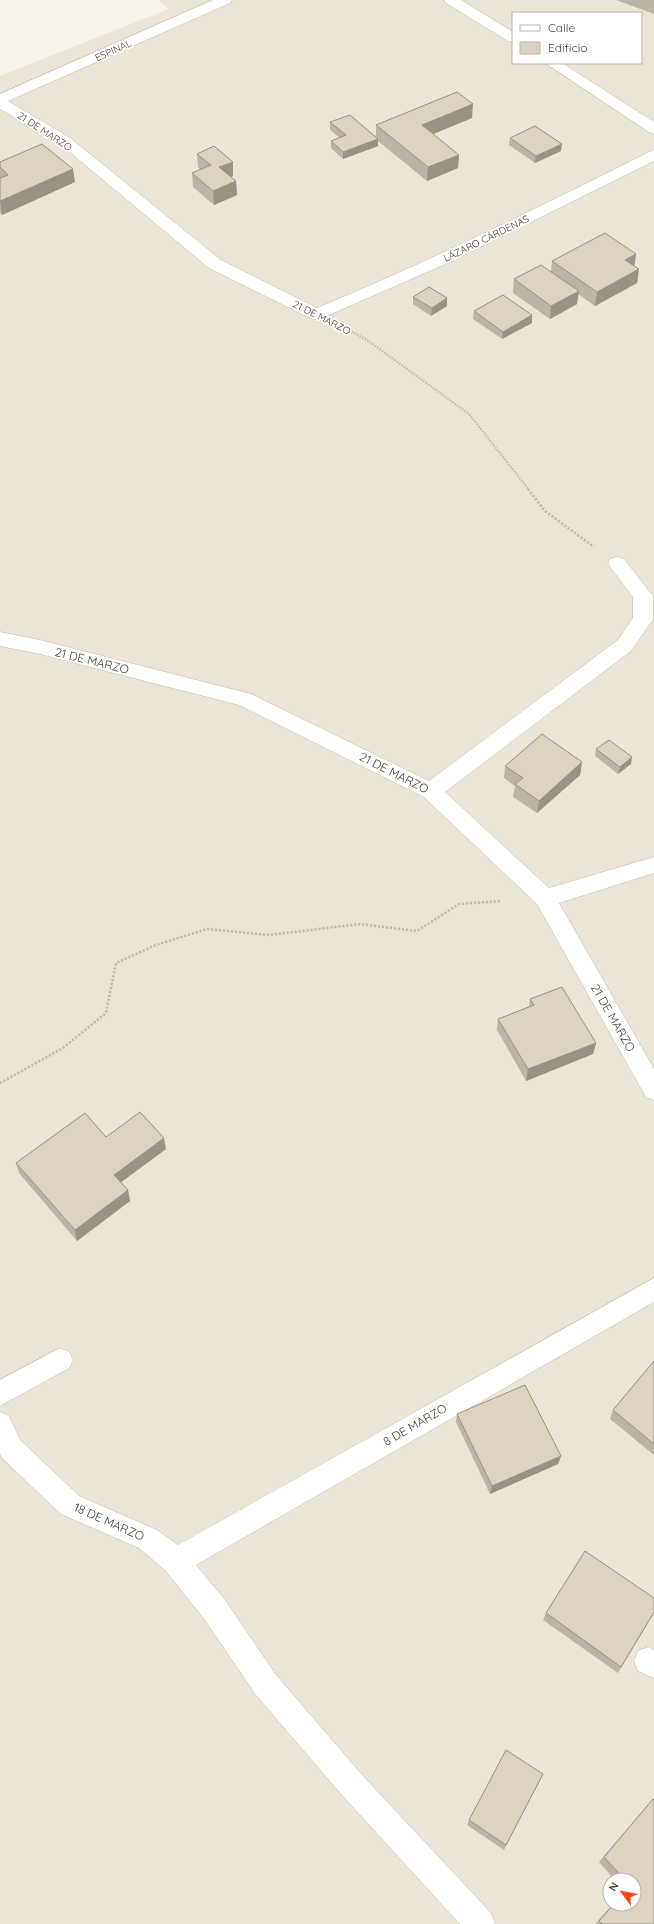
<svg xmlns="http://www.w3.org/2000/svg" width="654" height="1924" font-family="Quicksand,sans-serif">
	<rect width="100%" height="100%" fill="#f5f2e9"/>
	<path fill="#eae5d7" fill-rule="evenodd" d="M158,0h496v1924h-654v-1848l169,-67zM513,13h128v50h-128zM610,1880h24v24h-24z"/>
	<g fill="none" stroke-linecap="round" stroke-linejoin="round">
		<defs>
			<g id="service">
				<path d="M60,1348l9,4 4,8 -4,8 -69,38v-26z"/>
				<path d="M648,1647l6,3v28l-16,-7 -4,-10 4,-10z"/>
			</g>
			<g id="minor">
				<path d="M213,0h19l-2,3 -222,98 62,37 151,122 96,48c113,-47 223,-101 332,-156l5,-2v11l-204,101 -128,56 -6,1 -6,-1 -101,-50 -149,-124 -60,-35v-15z"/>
				<path d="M444,0h17l52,32v10l-5,-1 -62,-38z"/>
				<path d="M545,63h17l92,59v12l-5,-2z"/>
				<path d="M617,557l7,2 29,37v23l-21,31 -187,142 104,96 105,-31v16l-95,30 95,166v31l-8,-3 -109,-193 -113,-107 -185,-92 -199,-51 -40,-8v-14l40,8 211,54 178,87 189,-141 15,-22v-21l-25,-33 2,-5z"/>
				<path d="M654,1278v24l-458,263 29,35 51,75 86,100 129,138 4,11h-35l-118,-129 -86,-100 -51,-75 -39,-49 -27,-23 -78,-34 -59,-56 -2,-4v-42l9,4 11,24 59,56 78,34 21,15z"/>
			</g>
		</defs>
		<use href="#service" stroke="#c2bbaa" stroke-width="1"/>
		<use href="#minor" stroke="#c2bbaa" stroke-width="1"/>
		<path stroke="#c5b89b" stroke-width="2" stroke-dasharray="1.5 1.5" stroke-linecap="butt" d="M349,330l18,10 102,74 60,76"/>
		<g stroke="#c5b89b" stroke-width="2.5" stroke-dasharray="2 2" stroke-linecap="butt">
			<path d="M528,489l17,22 49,36"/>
			<path d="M0,1083l63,-35 43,-35 10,-50 40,-18 51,-16 62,6 91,-11 57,7 42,-27 42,-3"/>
		</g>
		<use href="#service" fill="#fff" fill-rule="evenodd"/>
		<use href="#minor" fill="#fff" fill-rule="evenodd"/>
	</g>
	<g fill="#bcb5a5">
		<path d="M616,0h38v14z"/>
		<path d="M472,118l-39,16 26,21 -1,13 -31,13 -49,-40v5l-35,13 -12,-11v-7l9,-3 -10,-8v-8l46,14v-11z"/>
		<path d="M510,138l51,13 -26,12 -26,-18z"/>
		<path d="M197,154l36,22 -2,1 5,4 1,14 -23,10 -21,-18 -1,-14 8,-3 -2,-3z"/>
		<path d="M0,162l75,20 -73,33 -2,-2z"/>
		<path d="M636,254l-2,12 5,3 -2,14 -42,23 -17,-12 -1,10 -27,15 -37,-26 1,-14 37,-8 1,-10z"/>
		<path d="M413,297l34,1v8l-16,10 -18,-12z"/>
		<path d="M474,311l58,12 -30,16 -29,-20z"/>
		<path d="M596,749l35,15 -13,10 -23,-18z"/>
		<path d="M582,762l-2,13 -43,38 -24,-16 2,-11 -11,-8 1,-12z"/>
		<path d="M530,999l66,44 -3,11 -67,27 -29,-51 1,-11 31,-12z"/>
		<path d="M106,1137l60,12 -46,33 8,8 2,11 -53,40 -58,-68 -3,-10z"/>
		<path d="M654,1361v94l-44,-36 3,-9z"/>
		<path d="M457,1414l104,42 -3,8 -68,30 -34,-72z"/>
		<path d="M546,1613h108l-36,60 -75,-53z"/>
		<path d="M543,1774l-39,76 -37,-25 2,-5z"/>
		<path d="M653,1799l1,125h-59l18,-20h21v-24h-19l-16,-18z"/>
	</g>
	<g fill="#999386">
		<path d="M473,104l-1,14 -51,21 1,-14z"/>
		<path d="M378,139v7l-35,13v-7z"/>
		<path d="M562,144l-1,7 -26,12 1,-7z"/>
		<path d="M459,155l-1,13 -31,13 1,-14z"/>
		<path d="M233,162v14l-13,5 -1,-14z"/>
		<path d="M73,169l2,13 -73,33 -2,-14z"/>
		<path d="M236,181l1,14 -23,10 -1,-14z"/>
		<path d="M636,254l-2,14 -9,-8z"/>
		<path d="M639,269l-2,14 -42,23 2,-14z"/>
		<path d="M579,291l-2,13 -27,15 1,-13z"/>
		<path d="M447,298v8l-16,10 1,-8z"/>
		<path d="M532,315v8l-30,16 1,-7z"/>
		<path d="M632,757l-1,7 -13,10 2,-7z"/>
		<path d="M582,762l-2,13 -43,38 2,-12z"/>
		<path d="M596,1043l-3,11 -67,27 2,-12z"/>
		<path d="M164,1138l2,11 -50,37 -2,-11z"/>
		<path d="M128,1190l2,11 -53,40 -2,-11z"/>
		<path d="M561,1456l-3,8 -68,30 2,-8z"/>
	</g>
	<g fill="#dbd2c0" stroke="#999386">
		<path d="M457,92l16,12 -51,21 37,30 -31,12 -52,-42z"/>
		<path d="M350,115l28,24 -35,13 -12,-11 15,-6 -16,-13z"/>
		<path d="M535,126l27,18 -26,12 -26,-18z"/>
		<path d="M42,144l31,25 -73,32v-23l8,-3 -8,-8v-5z"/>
		<path d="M214,146l19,16 -14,5 17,14 -23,10 -21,-18 19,-8 -14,-11z"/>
		<path d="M605,233l31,21 -11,6 14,9 -42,23 -45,-31z"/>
		<path d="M541,265l38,26 -28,15 -37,-27z"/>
		<path d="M429,287l18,11 -15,10 -19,-11z"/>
		<path d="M503,295l29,20 -29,17 -29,-21z"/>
		<path d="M542,734l40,28 -43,39 -24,-17 8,-6 -18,-12z"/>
		<path d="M609,740l23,17 -12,10 -24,-18z"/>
		<path d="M562,987l34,56 -68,26 -30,-50 36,-14 -4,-6z"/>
		<path d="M140,1112l24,26 -50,37 14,15 -53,40 -59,-67 69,-50 21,24z"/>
		<path d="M654,1361v83l-41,-34z"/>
		<path d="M525,1385l36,71 -69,30 -35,-72z"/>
		<path d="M585,1551l69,47v14l-33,55 -75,-54z"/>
		<path d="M506,1750l37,24 -37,71 -37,-25z"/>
		<path d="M653,1799l1,1v124h-52l-3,-3 15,-17h20v-24h-9l-21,-23z"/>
	</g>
	<g text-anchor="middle" stroke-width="3.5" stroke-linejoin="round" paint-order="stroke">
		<g font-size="10" fill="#4a4336" stroke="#fff">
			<text transform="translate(113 50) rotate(-24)" y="4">ESPINAL</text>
			<text transform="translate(45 131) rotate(33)" y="4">21 DE MARZO</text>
			<text transform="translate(486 238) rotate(-26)" y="4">LÁZARO CÁRDENAS</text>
			<text transform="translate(322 317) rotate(27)" y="4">21 DE MARZO</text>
		</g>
		<g font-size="12" fill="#4a4336" stroke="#fff">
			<text transform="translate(92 661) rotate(14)" y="4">21 DE MARZO</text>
			<text transform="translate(394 773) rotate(27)" y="4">21 DE MARZO</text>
			<text transform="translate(613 1018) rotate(60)" y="4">21 DE MARZO</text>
			<text transform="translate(415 1425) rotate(-30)" y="4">8 DE MARZO</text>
			<text transform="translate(109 1522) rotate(24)" y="4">18 DE MARZO</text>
		</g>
	</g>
	<rect x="512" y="12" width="130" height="52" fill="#ffffff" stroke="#b7b4af"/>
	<rect x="520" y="25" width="20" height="6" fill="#ffffff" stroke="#b7b4af"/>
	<text x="548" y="32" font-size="12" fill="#4a4336">Calle</text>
	<rect x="520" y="42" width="20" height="12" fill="#dbd2c0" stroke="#b7b4af"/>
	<text x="548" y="52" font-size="12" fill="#4a4336">Edificio</text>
	<g transform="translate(622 1892) rotate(302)"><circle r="19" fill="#ffffff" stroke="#b7b4af"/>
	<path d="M0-3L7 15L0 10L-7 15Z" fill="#ff4316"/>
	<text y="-6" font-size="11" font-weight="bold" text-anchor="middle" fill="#4a4336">N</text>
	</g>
</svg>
